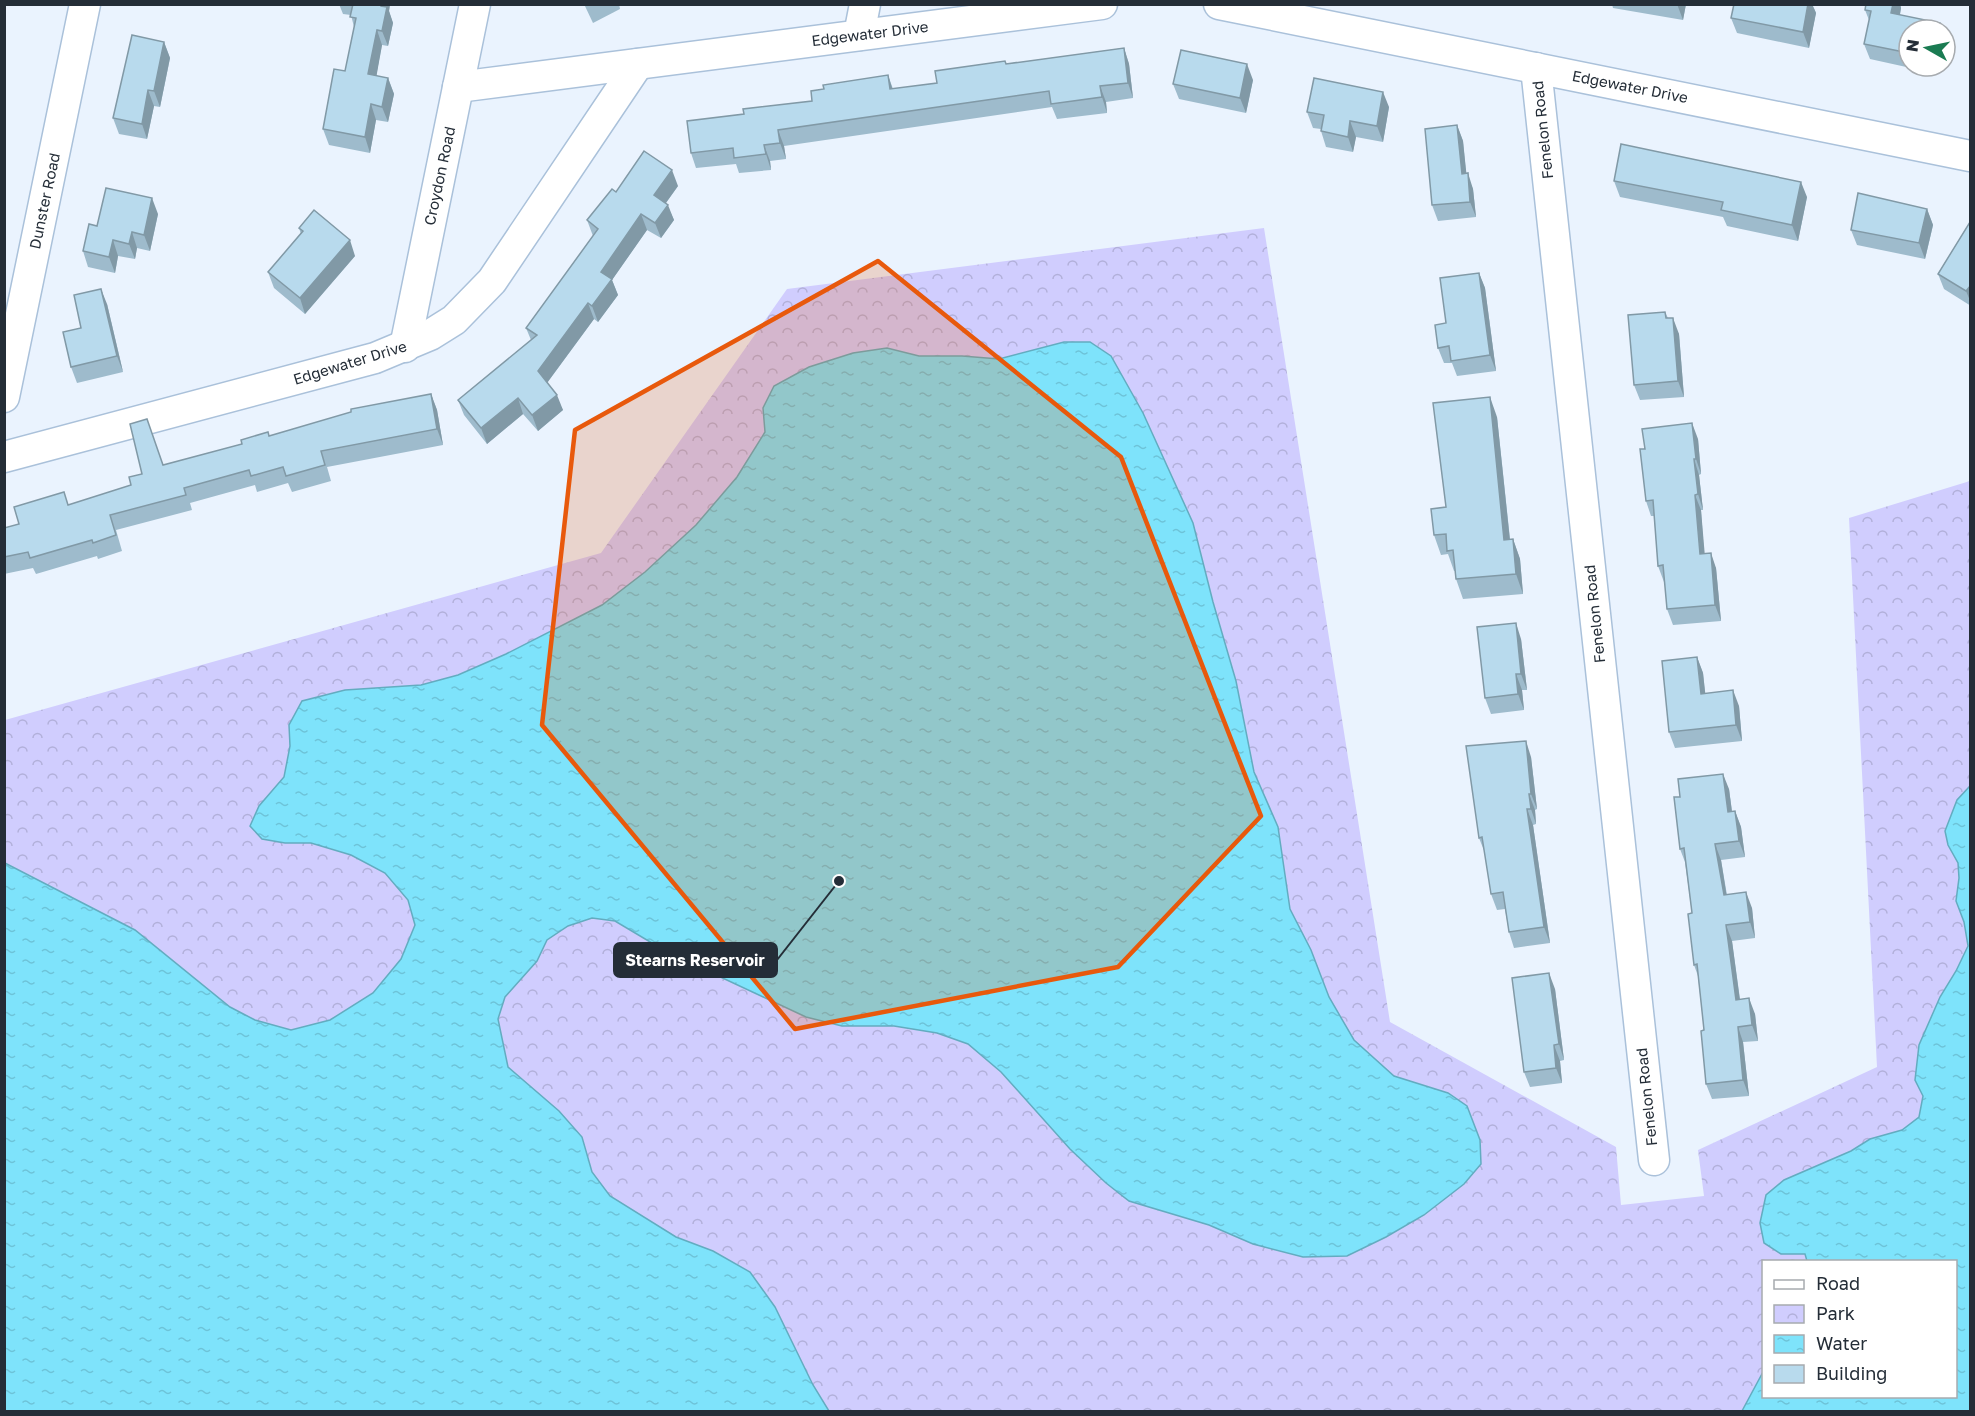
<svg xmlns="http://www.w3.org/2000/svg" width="1975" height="1416" font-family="'Golos Text',sans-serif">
	<defs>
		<pattern id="park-crowns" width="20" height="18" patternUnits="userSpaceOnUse" patternTransform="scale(1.5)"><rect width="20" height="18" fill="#d0cdfe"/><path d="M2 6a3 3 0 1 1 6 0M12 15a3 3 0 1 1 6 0" fill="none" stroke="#b2b0da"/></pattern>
		<pattern id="water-ripples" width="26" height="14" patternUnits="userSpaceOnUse" patternTransform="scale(1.5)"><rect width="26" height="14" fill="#7ee3fb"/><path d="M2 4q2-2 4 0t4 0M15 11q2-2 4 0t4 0" fill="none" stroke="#6dc3d8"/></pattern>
	</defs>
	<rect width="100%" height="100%" fill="#eaf3fe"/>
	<path fill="url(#park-crowns)" fill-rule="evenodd" d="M1264,228l126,794 226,125 5,58 83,-9 -6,-46 179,-83 -28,-549 121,-37v930l-1965,1v-692l596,-167 186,-264zM1764,1262h192v134h-192z"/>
	<g fill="url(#water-ripples)" stroke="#63acc0" stroke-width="1.5">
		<path d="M1064,342h26l21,14 32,57 50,110 20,79 23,79 18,91 24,55 12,82 21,41 18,47 25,43 40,36 54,17 19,13 13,34 1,24 -17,20 -40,31 -38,22 -39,19 -44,1 -50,-13 -44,-19 -80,-24 -23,-18 -36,-34 -69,-77 -33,-28 -31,-11 -43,-7h-52l-36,-9 -139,-65 -52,-31 -23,-3 -24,8 -21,14 -10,21 -32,36 -7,22 10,48 51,44 23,26 10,35 18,24 66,41 37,14 37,21 25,35 38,78 16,26h-824v-548l130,67 95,77 25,13 36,10 39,-10 43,-27 28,-34 14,-34 -7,-25 -23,-27 -34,-18 -40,-12h-26l-23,-4 -12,-13 9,-20 25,-29 6,-31 -1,-21 13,-24 43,-11 76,-5 37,-10 48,-21 96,-49 43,-33 51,-47 41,-48 28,-45 -2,-24 11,-22 35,-19 44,-14 34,-5 32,8h43l37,3z"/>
		<path d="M1970,786v625h-228l21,-39 1,24h192v-134l-149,-1 -2,-7h-24l-17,-11 -4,-20 6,-28 18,-15 67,-29 19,-12 32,-9 17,-13 4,-21 -8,-16 4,-35 21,-48 16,-26 12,-25 -4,-24 -8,-21 3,-23 -1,-15 -10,-18 -3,-14 12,-31z"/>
	</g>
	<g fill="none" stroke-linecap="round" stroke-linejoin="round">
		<defs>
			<g id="street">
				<path d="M1219,4l751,152"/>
				<path d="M859,35l6,-31"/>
				<path d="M1536,68l118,1092"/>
				<path d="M458,87l644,-83"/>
				<path d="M405,347l70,-343"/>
				<path d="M4,397l81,-393"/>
				<path d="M4,457l371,-99 55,-23 24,-15 38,-39 146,-217"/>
			</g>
		</defs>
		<use href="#street" stroke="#aac1da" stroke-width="33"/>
		<use href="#street" stroke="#fff" stroke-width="30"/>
	</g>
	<g fill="#9ebbcc">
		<path d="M339,4h51l-1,7 4,12 -5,23 -6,-1 -6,31 12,2 6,16 -6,28 -12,-2 -6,33 -41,-8 -6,-16 22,-58 9,-44 -3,-12 -8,-1z"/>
		<path d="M584,4h35l1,5 -27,14z"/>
		<path d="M1612,4h74l-3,16 -70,-12z"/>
		<path d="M1734,4h78l4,9 -7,35 -72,-15 -6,-15z"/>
		<path d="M1866,4h34l1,4 -1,7 9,15v36h31l-2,8 -68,-15 -6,-15 5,-24 -4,-10z"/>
		<path d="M164,42l6,16 -10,49 -6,-1 -7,33 -28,-5 -6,-16z"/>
		<path d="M1124,48l5,16 4,34 -27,4 1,11 -50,6 -5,-12 -268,39 2,13 -16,2 1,9 -32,3 -3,-9 -40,4 -5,-15 53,-39 68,-13 12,-12 64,-14 5,14 44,-6 69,-19z"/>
		<path d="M1253,80l-7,33 -67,-14 -6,-15z"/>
		<path d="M1389,107l-6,35 -27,-5 -3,15 -27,-5 -5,-16v-2l-8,-1 -6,-16z"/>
		<path d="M1457,125l6,16 3,32 7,16 3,28 -38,4 -6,-16z"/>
		<path d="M1614,181l193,16 -9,44 -71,-15 -4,-9 -103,-20z"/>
		<path d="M678,186l-12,17 8,17 -13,18 -14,-8 -35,50 6,15 -20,27 -4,-3 -47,64 16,27 -25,21 -15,-17 -36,30 -23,-29 -6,-15 73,-60 -5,-12 67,-92 -6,-16 29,-28z"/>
		<path d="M1927,209l6,16 -8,34 -68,-14 -6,-15z"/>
		<path d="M158,214l-8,37 -13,-3 -2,11 -17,-3 -3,17 -27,-6 -5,-16 14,-25z"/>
		<path d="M1970,222l1,84 -27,-17 -6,-15z"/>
		<path d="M299,228l56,28 -50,58 -31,-26 -6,-16 33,-38z"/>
		<path d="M1479,273l6,15 11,83 -39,5 -5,-13h-8l-6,-15 8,-25z"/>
		<path d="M107,304l16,68 -46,11 -6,-16 10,-39z"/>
		<path d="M1665,312l3,6 11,16 5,63 -44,3 -6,-15z"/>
		<path d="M431,394l6,16 6,35 -116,22 4,14 -39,11 -4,-9 -31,9 -2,-7 -65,18 2,7 -76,20 6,21 -24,8 -1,-3 -61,18 -3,-6 -29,6v-46l15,-4 49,-19 63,-20 11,-11 21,-9z"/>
		<path d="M1497,417l13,122h3l7,20 3,35 -60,5 -7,-20 -1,-8h-1l-6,-17 -7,1 -7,-20 12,-28z"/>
		<path d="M1698,439l3,35 -2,1 4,35h-2l3,43 12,15 5,53 -48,4 -6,-16 -2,-27h-1l-6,-16 -4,-50h-3l-5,-15 -1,-52z"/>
		<path d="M1521,639l6,51h-5l2,20 -33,4 -6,-16z"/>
		<path d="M1697,657l6,16 2,20 34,13 3,35 -67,7 -6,-16z"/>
		<path d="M1531,757l6,52 -2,1 1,14 -3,1 17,118 -36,5 -5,-16 -4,-23 -8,1 -6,-16 -6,-41 -6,-15z"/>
		<path d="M1729,789l3,22h3l6,16 4,30 -24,3 6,35 25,13 3,30 -23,3 8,58 15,15 3,27 -15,1 6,54 -37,3 -6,-15 -2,-54 -6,-54 -4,-11 -2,-52 -7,-51 -5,-13z"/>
		<path d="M1555,989l9,71 -4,1 2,22 -32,4 -6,-15z"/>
	</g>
	<g fill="#8199a6">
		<path d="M381,4h9l-1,7 4,12 -5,23 -6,-15z"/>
		<path d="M1677,4h9l-3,16z"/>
		<path d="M1808,4h4l4,9 -7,35 -6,-16z"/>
		<path d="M1893,4h7l1,4 -4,21 -6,-16z"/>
		<path d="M377,30l5,15 -8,45 -6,-16z"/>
		<path d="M164,42l6,16 -10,49 -6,-16z"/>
		<path d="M1124,48l5,16 4,34 -5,-15z"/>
		<path d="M1247,64l6,16 -7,33 -6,-15z"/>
		<path d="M1936,66h4l-2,8z"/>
		<path d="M888,75l5,16 -3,-2z"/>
		<path d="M388,78l6,16 -6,28 -6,-15z"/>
		<path d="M1100,86l6,16 1,11 -5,-16z"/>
		<path d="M148,90l6,16 -7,33 -5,-15z"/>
		<path d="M1383,92l6,15 -6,35 -6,-16z"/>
		<path d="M371,104l5,16 -6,33 -5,-16z"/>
		<path d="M1350,121l6,16 -3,15 -5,-15z"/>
		<path d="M1457,125l6,16 5,48 -6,-15z"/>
		<path d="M778,130l6,16 2,13 -6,-16z"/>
		<path d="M764,145l6,16 1,9 -5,-16z"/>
		<path d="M672,170l6,16 -18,25 -6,-16z"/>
		<path d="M1468,173l5,16 3,28 -6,-15z"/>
		<path d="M1801,182l6,15 -9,44 -6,-16z"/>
		<path d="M152,198l6,16 -8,37 -6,-16z"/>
		<path d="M668,205l6,15 -13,18 -6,-15z"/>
		<path d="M1927,209l6,16 -8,34 -6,-16z"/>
		<path d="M641,214l6,16 -35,50 6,15 -20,27 -6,-16 9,-34z"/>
		<path d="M132,232l5,16 -2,11 -6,-15z"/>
		<path d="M113,240l5,16 -3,17 -6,-16z"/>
		<path d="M350,240l5,16 -50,58 -5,-16z"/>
		<path d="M1479,273l6,15 11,83 -6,-16z"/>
		<path d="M1971,285v18l-5,-12z"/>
		<path d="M101,289l6,15 16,68 -6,-16z"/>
		<path d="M588,303l6,16 -50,68 -6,-16z"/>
		<path d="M1673,318l6,16 5,63 -6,-16z"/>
		<path d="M431,394l6,16 6,35 -6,-16z"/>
		<path d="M557,395l6,15 -25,21 -6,-16z"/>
		<path d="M1490,397l7,20 15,143 -8,-20z"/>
		<path d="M518,398l5,16 -36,30 -6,-16z"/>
		<path d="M1692,423l6,16 3,35 -5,-15z"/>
		<path d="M1694,459l5,16 4,35 -5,-16z"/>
		<path d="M1695,495l6,15 5,59 -6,-15z"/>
		<path d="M1513,539l7,20 3,35 -7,-20z"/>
		<path d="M1711,553l5,15 5,53 -6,-16z"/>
		<path d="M1516,623l5,16 6,51 -6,-16z"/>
		<path d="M1697,657l6,16 4,36 -6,-15z"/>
		<path d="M1516,674l6,16 2,20 -6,-16z"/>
		<path d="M1733,690l6,16 3,35 -6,-16z"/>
		<path d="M1526,741l5,16 6,52 -6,-15z"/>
		<path d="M1723,774l6,15 5,39 -6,-16z"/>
		<path d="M1529,794l6,16 1,14 -5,-15z"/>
		<path d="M1527,809l6,16 17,118 -6,-16z"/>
		<path d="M1735,811l6,16 4,30 -6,-16z"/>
		<path d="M1715,844l6,16 8,51 -5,-16z"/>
		<path d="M1746,892l6,16 3,30 -5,-16z"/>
		<path d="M1726,925l6,16 10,75 -6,-16z"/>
		<path d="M1549,973l6,16 9,71 -5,-16z"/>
		<path d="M1749,998l6,16 3,27 -6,-16z"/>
		<path d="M1738,1027l5,15 6,54 -6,-16z"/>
		<path d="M1554,1045l6,16 2,22 -6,-15z"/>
	</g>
	<g fill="#b8daed" stroke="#8199a6" stroke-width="1.5">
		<path d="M353,4h28v2l6,1 -5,24 -5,-1 -9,44 20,4 -6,29 -11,-3 -6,33 -42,-8 11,-60 11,2 11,-53 -6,-1z"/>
		<path d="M1734,4h74l-5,28 -72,-14z"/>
		<path d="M1866,4h27l-2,9 49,10 -1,7h-30v23l-45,-9 7,-33 -6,-1z"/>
		<path d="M132,35l32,7 -10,49 -6,-1 -6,34 -29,-6z"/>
		<path d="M1124,48l4,35 -28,3 2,11 -51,7 -2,-13 -271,39 2,13 -16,2 2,9 -32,4 -1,-10 -42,5 -4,-32 57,-7 -1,-5 69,-8 -1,-10 13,-2 -1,-4 65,-10 2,14 47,-6 -2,-12 70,-10 1,3z"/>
		<path d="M1181,50l66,14 -7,34 -67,-14z"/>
		<path d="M1314,78l69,14 -6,34 -27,-5 -2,16 -27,-6 3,-16 -17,-3z"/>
		<path d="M1457,125l5,49 6,-1 2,29 -38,3 -7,-76z"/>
		<path d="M1621,144l180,38 -9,43 -71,-15 2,-8 -109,-21z"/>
		<path d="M644,151l28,19 -18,25 14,10 -13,18 -14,-9 -40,58 11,7 -20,27 -4,-3 -50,68 19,24 -25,20 -14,-17 -37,30 -23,-28 79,-65 -11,-7 72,-99 -11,-9 25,-31 4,3z"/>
		<path d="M106,188l46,10 -8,37 -12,-3 -3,12 -16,-4 -4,17 -26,-6 6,-27 8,2z"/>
		<path d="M1858,193l69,16 -8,34 -68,-13z"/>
		<path d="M314,210l36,30 -50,58 -32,-26 35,-41 -4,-3z"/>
		<path d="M1970,222l1,63 -5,6 -28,-17z"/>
		<path d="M1479,273l11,82 -39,6 -2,-15 -11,2 -3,-23 11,-2 -6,-45z"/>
		<path d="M101,289l16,67 -46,11 -8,-35 18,-4 -7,-33z"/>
		<path d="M1665,312l1,6h7l5,63 -44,4 -6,-70z"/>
		<path d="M431,394l6,35 -116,22 4,14 -39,11 -3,-9 -32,9 -2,-6 -65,18 2,7 -76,20 6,20 -23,8 -1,-3 -62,18 -2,-6 -24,5v-29l15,-4 -5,-17 50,-15 4,13 63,-20 -2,-8 13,-3 -12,-50 17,-5 16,46 79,-21 -1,-4 27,-8 1,4 82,-24v-3z"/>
		<path d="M1490,397l14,143 9,-1 3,35 -60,5 -3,-29 -6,1 -1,-17 -12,1 -3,-26 15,-2 -13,-104z"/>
		<path d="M1692,423l4,36h-2l4,35 -3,1 5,59 11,-1 4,52 -48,4 -4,-44 -5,1 -5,-66 -7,1 -6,-52h5l-3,-20z"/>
		<path d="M1516,623l5,51h-5l2,20 -33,4 -8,-71z"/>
		<path d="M1697,657l4,37 32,-4 3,35 -67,7 -7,-71z"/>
		<path d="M1526,741l5,53h-2l2,15h-4l17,118 -35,5 -6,-40 -12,2 -9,-57 -3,1 -13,-92z"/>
		<path d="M1723,774l5,38 7,-1 4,30 -24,3 9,51 22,-3 4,30 -24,3 10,75 13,-2 3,27 -14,2 5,53 -37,4 -5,-53 3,-1 -7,-66 -3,1 -6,-51 4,-1 -8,-65 -4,1 -6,-52h6l-2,-18z"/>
		<path d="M1549,973l10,71 -5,1 2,23 -32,4 -12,-94z"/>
	</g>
	<path fill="#e8590c" fill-opacity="0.2" stroke="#e8590c" stroke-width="4.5" stroke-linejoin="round" d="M878,261l243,196 140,359 -143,151 -323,62 -253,-304 33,-295z"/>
	<g text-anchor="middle" stroke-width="4.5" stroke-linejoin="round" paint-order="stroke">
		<g font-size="15" fill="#242d37" stroke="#fff">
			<text transform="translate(870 34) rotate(-7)" y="5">Edgewater Drive</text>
			<text transform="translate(1630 87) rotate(11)" y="5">Edgewater Drive</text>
			<text transform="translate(1543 130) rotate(-96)" y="5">Fenelon Road</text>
			<text transform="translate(440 176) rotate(-78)" y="5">Croydon Road</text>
			<text transform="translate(45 201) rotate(-78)" y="5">Dunster Road</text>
			<text transform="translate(350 363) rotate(-17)" y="5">Edgewater Drive</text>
			<text transform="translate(1595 614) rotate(-96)" y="5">Fenelon Road</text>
			<text transform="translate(1647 1097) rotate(-96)" y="5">Fenelon Road</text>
		</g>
	</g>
	<path fill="none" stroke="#242d37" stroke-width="2" d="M839 881L777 960"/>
	<circle fill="#242d37" stroke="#fff" stroke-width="2" cx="839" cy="881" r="6"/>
	<rect fill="#242d37" stroke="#242d37" stroke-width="2" x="614" y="943" width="163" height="34" rx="6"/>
	<g font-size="16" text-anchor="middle" font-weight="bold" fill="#fff">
		<text x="695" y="966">Stearns Reservoir</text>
	</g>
	<rect width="1975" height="1416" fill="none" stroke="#242d37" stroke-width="12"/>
	<rect x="1762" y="1260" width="195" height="138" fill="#ffffff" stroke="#a7abaf" stroke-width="1.5"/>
	<rect x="1774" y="1280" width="30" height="9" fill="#ffffff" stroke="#a7abaf" stroke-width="1.5"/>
	<text x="1816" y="1290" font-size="18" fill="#242d37">Road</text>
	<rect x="1774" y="1305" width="30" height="18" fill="url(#park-crowns)" stroke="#a7abaf" stroke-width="1.5"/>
	<text x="1816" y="1320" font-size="18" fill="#242d37">Park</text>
	<rect x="1774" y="1335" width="30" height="18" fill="url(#water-ripples)" stroke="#a7abaf" stroke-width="1.5"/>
	<text x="1816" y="1350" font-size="18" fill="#242d37">Water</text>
	<rect x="1774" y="1365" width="30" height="18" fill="#b8daed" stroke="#a7abaf" stroke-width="1.5"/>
	<text x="1816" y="1380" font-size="18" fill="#242d37">Building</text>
	<g transform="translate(1927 48) rotate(279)"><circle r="28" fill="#ffffff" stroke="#a7abaf" stroke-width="1.5"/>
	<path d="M0-4.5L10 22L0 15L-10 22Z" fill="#1a7b52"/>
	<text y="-9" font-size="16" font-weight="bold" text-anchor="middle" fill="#242d37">N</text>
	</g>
</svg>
